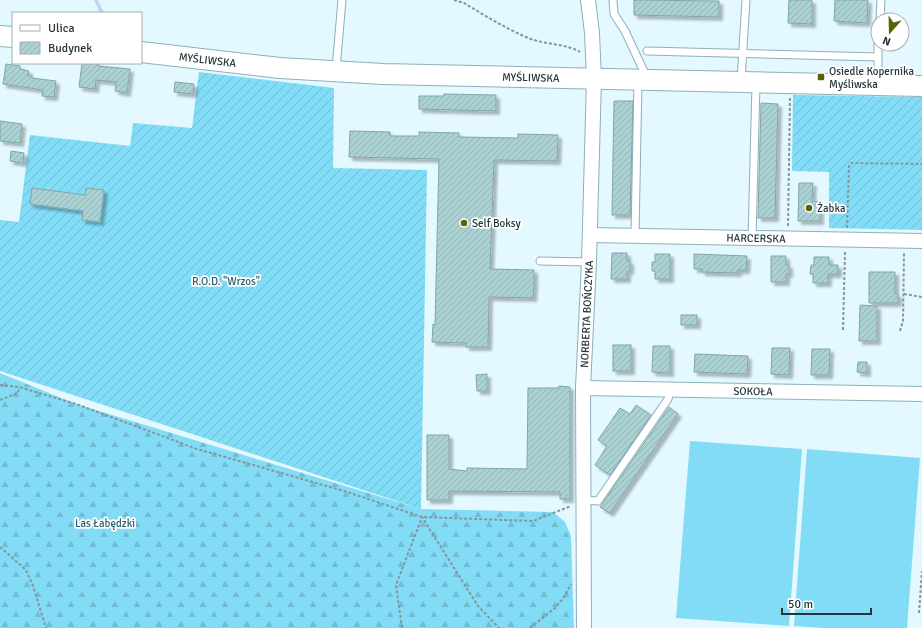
<svg xmlns="http://www.w3.org/2000/svg" width="922" height="628" font-family="Signika,sans-serif">
	<defs>
		<pattern id="forest-firs" width="22" height="20" patternUnits="userSpaceOnUse"><rect width="22" height="20" fill="#82dcf5"/><path d="M5 1l3.5 6h-7zM16 11l3.5 6h-7z" fill="#70bdd3"/></pattern>
		<pattern id="garden-furrows" width="10" height="10" patternUnits="userSpaceOnUse"><rect width="10" height="10" fill="#82dcf5"/><path d="M-1 1l2-2M0 10L10 0M9 11l2-2" fill="none" stroke="#70bdd3"/></pattern>
		<pattern id="building-hatch" width="6" height="6" patternUnits="userSpaceOnUse"><rect width="6" height="6" fill="#abd1d2"/><path d="M-1 1l2-2M0 6l6-6M5 7l2-2" fill="none" stroke="#93b4b5"/></pattern>
		<filter id="shadow"><feDropShadow dx="3.5" dy="3.5" stdDeviation="1" flood-color="#0004"/></filter>
	</defs>
	<rect width="100%" height="100%" fill="#e3f8ff"/>
	<g fill="#82dcf5">
		<path d="M690,441l112,8 -13,177 -113,-8z"/>
		<path d="M807,449l113,9 -13,170h-85l-28,-2z"/>
	</g>
	<path fill="url(#forest-firs)" d="M0,373l76,31 345,105 132,3 12,10 6,14 3,92h-574z"/>
	<g fill="url(#garden-furrows)">
		<path d="M199,72l135,16 -1,80 94,2 -6,339 -421,-138v-151l19,2 11,-87 100,11 3,-23 59,5z"/>
		<path d="M793,95l129,2v133l-93,-2v-56l-37,-1z"/>
	</g>
	<g fill="none" stroke-linecap="round" stroke-linejoin="round">
		<path stroke="#c0d5f3" stroke-width="3.5" d="M96,0l6,13"/>
	</g>
	<g fill="url(#building-hatch)" stroke="#81a6a7" filter="url(#shadow)">
		<path d="M634,0l85,1v16l-85,-2z"/>
		<path d="M789,0h23v24l-24,-1z"/>
		<path d="M835,0h33l-1,23 -33,-2z"/>
		<path d="M82,63h17l-1,3 32,3 -3,24 -12,-2 1,-9 -20,-2 -1,9 -16,-2z"/>
		<path d="M6,64l14,2v3l9,2 -1,5h4v2l24,3 -2,16 -12,-1 1,-6 -40,-6z"/>
		<path d="M175,82l19,2 -1,10 -19,-2z"/>
		<path d="M444,94l52,1v16l-77,-2v-13h25z"/>
		<path d="M614,101h19l-3,114h-18z"/>
		<path d="M761,103l17,1 -3,114h-17z"/>
		<path d="M0,121l22,3 -2,19 -20,-2z"/>
		<path d="M350,131l40,1v4h29v-4l40,1v4l59,1v-4l40,1 -1,26 -63,-1 -4,109 44,1v16l-1,12 -44,-1 -1,50h-22v-4l-34,-1 1,-18 2,1 4,-166 -90,-2z"/>
		<path d="M11,151l13,2 -1,10 -13,-2z"/>
		<path d="M799,183h14l-1,18 8,1v19h-22z"/>
		<path d="M32,188l53,7 1,-7 18,2 -4,32 -18,-2 1,-9 -53,-7z"/>
		<path d="M612,253h15v8h3v10h-3v8h-16z"/>
		<path d="M655,254h15v25h-15v-8h-3v-9h3z"/>
		<path d="M694,254l53,2 -1,14h-8v3l-36,-1v-3h-8z"/>
		<path d="M771,256h15v9h3v9h-3v8h-15z"/>
		<path d="M814,257h15v8h9v9h-10v9h-15v-9h-3l1,-9h3z"/>
		<path d="M869,272h26v22h3v9h-29z"/>
		<path d="M860,305l17,1v35h-18z"/>
		<rect x="681" y="315" width="16" height="10"/>
		<rect x="613" y="345" width="18" height="26"/>
		<path d="M653,346h17v27l-18,-1z"/>
		<path d="M772,348h18l-1,27 -18,-1z"/>
		<path d="M812,349h18l-1,26h-18z"/>
		<path d="M695,354l53,2 -1,18 -53,-2z"/>
		<path d="M858,362h9v11l-10,-1z"/>
		<path d="M487,374v17h-10l-1,-16z"/>
		<path d="M559,386l11,1v112h-10v-7l-111,-1v9h-22v-65h22v34l18,2v-3l60,1 1,-81h30z"/>
		<path d="M636,405l15,10 -41,60 -15,-10 12,-19 -9,-6 22,-32 10,6z"/>
		<path d="M669,407l9,7 -68,99 -10,-6z"/>
	</g>
	<g fill="none" stroke-linecap="round" stroke-linejoin="round">
		<defs>
			<g id="lane">
				<path d="M613,0l1,14 11,17 22,47"/>
				<path d="M880,20l1,-20"/>
				<path d="M647,51l231,6v27"/>
				<path d="M878,57v-13"/>
				<path d="M336,69l6,-69"/>
				<path d="M741,80l5,-80"/>
				<path d="M635,236l3,-156"/>
				<path d="M752,238l4,-154"/>
				<path d="M540,261l49,1"/>
				<path d="M584,500l14,1 70,-102 2,-9"/>
			</g>
			<g id="street">
				<path id="s1" d="M590,235l332,6"/>
				<path id="s2" d="M583,388l339,6"/>
				<path id="s3" d="M584,628l-1,-240 6,-126 5,-184 -2,-45 -4,-33"/>
			</g>
			<g id="secondary">
				<path d="M0,36l13,1"/>
				<path id="s4" d="M141,52l139,16 103,6 539,12"/>
			</g>
		</defs>
		<use href="#lane" stroke="#8db0ba" stroke-width="9"/>
		<use href="#street" stroke="#8db0ba" stroke-width="16"/>
		<use href="#secondary" stroke="#8db0ba" stroke-width="22"/>
		<g stroke="#84969b" stroke-width="2" stroke-dasharray="3 2" stroke-linecap="butt">
			<path d="M454,0l10,3c20,12 41,25 62,34 17,8 39,6 54,15"/>
			<path d="M788,226l2,-128"/>
			<path d="M847,228l2,-62 2,-3 71,1"/>
			<path d="M904,294l18,3"/>
			<path d="M843,330l2,-78"/>
			<path d="M900,331l3,-10 1,-68"/>
			<path d="M0,385l19,2 57,17 121,45 147,42 78,26 111,4 38,-15"/>
			<path d="M0,400l18,-7 1,-6"/>
			<path d="M0,547l26,23 7,16 13,42"/>
			<path d="M919,613l3,-42"/>
			<path d="M402,628l-6,-43 26,-68 56,89 21,22"/>
			<path d="M530,628l25,-20 10,-12 6,-12"/>
		</g>
		<use href="#lane" stroke="#fff" stroke-width="7"/>
		<use href="#street" stroke="#fff" stroke-width="14"/>
		<use href="#secondary" stroke="#fff" stroke-width="20"/>
	</g>
	<g fill="#586304" stroke="#fff" stroke-width="1.5">
		<rect x="817" y="73" width="8" height="8" rx="2"/>
		<circle cx="809" cy="208" r="4"/>
		<circle cx="464" cy="223" r="4"/>
	</g>
	<g text-anchor="middle" stroke-width="3.5" stroke-linejoin="round" paint-order="stroke">
		<g font-size="11" fill="#263539" stroke="#fff">
			<text dy="4" stroke="none"><textPath href="#s4" startOffset="67">MYŚLIWSKA</textPath></text>
			<text dy="4" stroke="none"><textPath href="#s4" startOffset="391">MYŚLIWSKA</textPath></text>
			<text dy="4" stroke="none"><textPath href="#s1" startOffset="166">HARCERSKA</textPath></text>
			<text dy="4" stroke="none"><textPath href="#s3" startOffset="314">NORBERTA BOŃCZYKA</textPath></text>
			<text dy="4" stroke="none"><textPath href="#s2" startOffset="170">SOKOŁA</textPath></text>
		</g>
		<g font-size="11" fill="#263539" stroke="#fff" text-anchor="start">
			<text x="829" y="75">Osiedle Kopernika<tspan x="829" dy="13">Myśliwska</tspan></text>
			<text x="817" y="212">Żabka</text>
			<text x="472" y="227">Self Boksy</text>
		</g>
		<g font-size="11" fill="#2b5f6d" stroke="#fff">
			<text x="226" y="285">R.O.D. "Wrzos"</text>
			<text x="105" y="527">Las Łabędzki</text>
		</g>
	</g>
	<rect x="12" y="12" width="130" height="52" fill="#ffffff" stroke="#a8aeb0"/>
	<rect x="20" y="25" width="20" height="6" fill="#ffffff" stroke="#a8aeb0"/>
	<text x="48" y="32" font-size="12" fill="#263539">Ulica</text>
	<rect x="20" y="42" width="20" height="12" fill="url(#building-hatch)" stroke="#a8aeb0"/>
	<text x="48" y="52" font-size="12" fill="#263539">Budynek</text>
	<g transform="translate(890 32) rotate(200)"><circle r="19" fill="#ffffff" stroke="#a8aeb0"/>
	<path d="M0-3L7 15L0 10L-7 15Z" fill="#586304"/>
	<text y="-6" font-size="11" font-weight="bold" text-anchor="middle" fill="#263539">N</text>
	</g>
	<path d="M782 608v6h89v-6" fill="none" stroke="#263539" stroke-width="2"/>
	<text x="788" y="608" font-size="12" fill="#263539" stroke="#ffffff" stroke-width="3" paint-order="stroke">50 m</text>
</svg>
